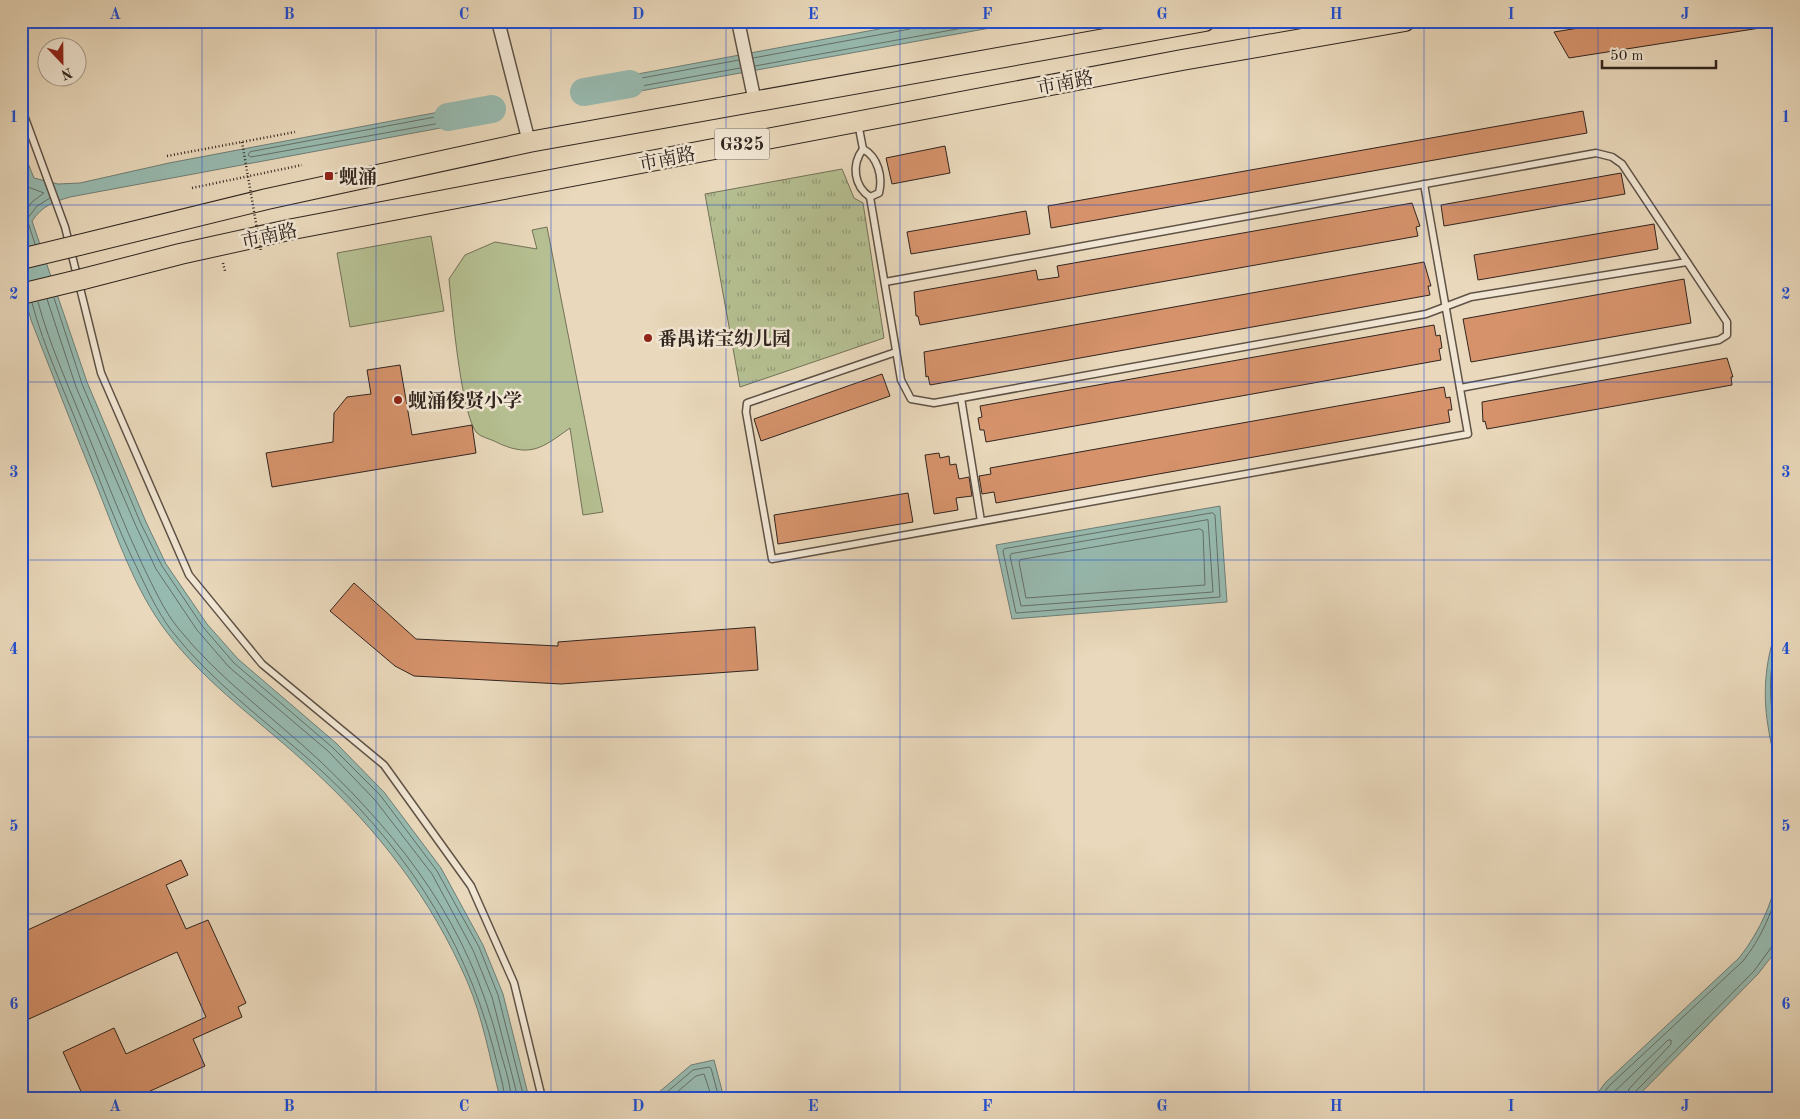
<svg xmlns="http://www.w3.org/2000/svg" width="1800" height="1119" font-family="'Old Standard TT','Noto Serif SC',serif">
	<defs>
		<pattern id="grass-tufts" width="24" height="20" patternUnits="userSpaceOnUse" patternTransform="scale(1.25)"><rect width="24" height="20" fill="#b5bf91"/><path d="M3 7l-1-3M5 7V3M7 7l1-3M15 17l-1-3M17 17v-4M19 17l1-3" fill="none" stroke="#949b76"/></pattern>
	</defs>
	<rect width="100%" height="100%" fill="#e9d8bb"/>
	<filter id="stains"><feTurbulence type="fractalNoise" baseFrequency=".004" numOctaves="4"/><feColorMatrix values="0 0 0 0 .2 0 0 0 0 .09 0 0 0 0 .02 0 0 0 .5 -.17"/></filter>
	<radialGradient id="worn" r=".72"><stop offset=".6" stop-color="#630" stop-opacity="0"/><stop offset="1" stop-color="#630" stop-opacity=".3"/></radialGradient>
	<path fill="url(#grass-tufts)" stroke="#737258" d="M842,169l12,29 9,5 21,135 -144,49 -35,-193z"/>
	<g fill="#b5bf91" stroke="#737258">
		<path d="M547,227l56,285 -20,3 -13,-87c-28,20 -40,31 -76,13 -4,-2 -13,-4 -17,-8 -16,-18 -25,-125 -28,-154l16,-24 30,-13 42,7 -5,-19z"/>
		<path d="M431,236l13,75 -94,16 -13,-74z"/>
	</g>
	<g fill="#97bab0" stroke="#6e7e76">
		<path d="M922,21h107l-422,76 -14,-6 7,-10z"/>
		<path d="M476,105l9,5 -7,11 -408,76c-17,5 -28,9 -38,24l55,161 59,140 20,42 41,60 31,35 98,84 48,49 57,76 42,77 20,49 26,104h-29c-10,-39 -17,-80 -33,-117 -36,-83 -89,-151 -155,-212 -49,-46 -106,-84 -146,-138 -31,-41 -49,-94 -68,-142 -23,-56 -45,-113 -67,-169l-10,-37v-137l13,32 24,6 22,-1 89,-20z"/>
		<path d="M1220,506l7,96 -215,17 -16,-74z"/>
		<path d="M1779,622v169c-1,-22 -8,-44 -11,-65 -6,-36 -2,-70 11,-104z"/>
		<path d="M1779,865v79l-4,8 -17,22 -122,124h-42l11,-15 134,-125c21,-27 36,-59 40,-93z"/>
		<path d="M714,1060l10,38h-72l39,-33z"/>
	</g>
	<g fill="none" stroke-linecap="round" stroke-linejoin="round">
		<g stroke="#647068" stroke-width="1">
			<path d="M921,21v6l2,2 43,-8"/>
			<path d="M753,58l157,-29 4,-3 1,-5"/>
			<path d="M739,60l-135,25 -2,3 7,4 131,-24"/>
			<path d="M755,66l246,-45"/>
			<path d="M474,110l3,3 -3,4 -223,40 -3,-2 2,-3z"/>
			<path d="M21,177l7,10 16,6 -12,9 -11,16"/>
			<path d="M35,244l-8,-25 10,-13 13,-8"/>
			<path d="M54,298l28,86 59,140 21,42 41,61 31,36 98,84 48,48 57,76 42,76 19,48 26,103"/>
			<path d="M47,299l29,88 60,139 20,43 41,61 32,37 99,84 47,49 57,74 41,76 19,47 26,101"/>
			<path d="M38,302c12,45 33,89 50,133 18,44 35,88 55,131 11,22 20,43 35,62 41,51 95,89 142,133 86,82 148,165 178,281 4,18 12,37 13,56"/>
			<path d="M32,303c12,45 33,89 50,133 18,44 34,89 55,132 10,21 20,43 34,62 40,51 93,90 142,133 87,78 150,170 180,284 4,17 10,34 12,51"/>
			<path d="M1213,513l2,2 5,82 -204,16 -13,-62 1,-2z"/>
			<path d="M1208,520l5,72 -192,14 -11,-50 1,-2z"/>
			<path d="M1200,529l3,2 2,54 -179,13 -7,-36 1,-2z"/>
			<path d="M1779,636c-15,40 -7,82 0,122"/>
			<path d="M1779,665l-3,33 3,24"/>
			<path d="M660,1098l33,-28 16,-3 2,1 8,30"/>
			<path d="M670,1098l26,-22 8,-2 8,24"/>
			<path d="M1600,1098l9,-12 134,-125c18,-23 28,-46 36,-74"/>
			<path d="M1608,1098l60,-58h3v4l-42,45 -2,9"/>
			<path d="M1633,1098l2,-6 119,-121 19,-26 6,-2"/>
		</g>
		<g stroke="#97bab0" stroke-width="28">
			<path d="M584,92l46,-8"/>
			<path d="M448,117l44,-8"/>
		</g>
	</g>
	<g fill="#d5926b" stroke="#31251f">
		<path d="M1622,21h137l1,7 -191,30 -15,-26z"/>
		<path d="M1583,111l4,22 -536,95 -3,-22z"/>
		<path d="M945,146l5,27 -58,11 -6,-26z"/>
		<path d="M1621,173l4,21 -181,32 -3,-21z"/>
		<path d="M1412,203l8,23 -4,1 2,9 -498,89 -2,-9h-2l-2,-24 122,-22 2,10 21,-3 -2,-11z"/>
		<path d="M1026,211l4,23 -119,20 -4,-22z"/>
		<path d="M1654,224l4,25 -180,31 -4,-25z"/>
		<path d="M1424,262l7,24h-3l2,9 -500,90 -2,-9 -2,1 -2,-25z"/>
		<path d="M1684,279l7,44 -220,39 -8,-43z"/>
		<path d="M1434,325l2,11 4,-1 2,13 -3,1 2,11 -455,82 -2,-12h-4l-2,-12 4,-1 -2,-11z"/>
		<path d="M1727,358l6,19h-2l1,8 -245,44 -2,-8 -2,1 -1,-20z"/>
		<path d="M400,365l12,70 60,-10 4,28 -204,34 -6,-34 67,-11 1,-29 13,-16 24,-3 -4,-24z"/>
		<path d="M882,374l8,22 -129,45 -7,-22z"/>
		<path d="M1444,387l2,11 4,-1 2,13h-4l2,12 -454,81 -2,-11 -12,2 -3,-18 12,-2 -1,-6z"/>
		<path d="M939,453l1,5 9,-2 1,9 6,-1 3,15 10,-2 3,19 -16,2 2,12 -24,4 -9,-59z"/>
		<path d="M908,493l5,29 -135,22 -4,-29z"/>
		<path d="M354,583l62,56 142,7v-4l197,-15 3,43 -197,14 -147,-8 -19,-10 -65,-55z"/>
		<path d="M181,860l7,15 -22,10 20,44 22,-9 38,83 -8,4 4,10 -49,22 12,27 -70,32h-51l-21,-46 51,-24 12,26 80,-37 -29,-65 -148,67 -8,-17v-69z"/>
	</g>
	<g fill="none" stroke-linecap="round" stroke-linejoin="round">
		<defs>
			<g id="service">
				<path d="M21,107l44,120 36,146 88,202 73,89 122,101 87,121 43,97 28,115"/>
				<path d="M858,123l5,26"/>
				<path d="M863,149c15,8 20,28 16,44l-9,4c-16,-11 -19,-32 -7,-48z"/>
				<path d="M870,197l31,183 10,19 23,4 492,-89 45,-17 216,-35"/>
				<path d="M885,282l711,-129 16,4 10,7 105,158v13l-8,5 -259,48"/>
				<path d="M896,352l-149,51 -1,9 26,147 696,-125 -44,-250"/>
				<path d="M961,398l20,123"/>
			</g>
			<g id="minor">
				<path d="M498,21l31,121"/>
				<path d="M738,21l17,81"/>
			</g>
			<g id="trunk">
				<path d="M79,245l188,-46 262,-57 676,-121"/>
				<path d="M83,279l97,-25 113,-25 889,-169 223,-39"/>
			</g>
		</defs>
		<use href="#service" stroke="#5f5246" stroke-width="9"/>
		<use href="#minor" stroke="#5f5246" stroke-width="15"/>
		<use href="#trunk" stroke="#31251f" stroke-width="22"/>
		<g stroke="#31251f" stroke-width="2.5" stroke-dasharray="1 2.5" stroke-linecap="butt">
			<path d="M167,156l128,-24"/>
			<path d="M192,188l110,-23"/>
			<path d="M223,263l2,8"/>
		</g>
		<use href="#service" stroke="#f1e6d3" stroke-width="6"/>
		<use href="#minor" stroke="#f1e6d3" stroke-width="12"/>
		<use href="#trunk" stroke="#e9d8bb" stroke-width="20"/>
		<defs>
			<g id="trunk-bridge">
				<path d="M21,259l58,-14"/>
				<path d="M21,294l62,-15"/>
			</g>
		</defs>
		<use href="#trunk-bridge" stroke="#31251f" stroke-width="22" stroke-linecap="butt"/>
		<path stroke="#31251f" stroke-width="2.5" stroke-dasharray="1 2.5" stroke-linecap="butt" d="M242,142l19,110"/>
		<use href="#trunk-bridge" stroke="#e9d8bb" stroke-width="20"/>
	</g>
	<path fill="none" stroke="#1d4ed8" stroke-width="1" stroke-opacity="0.55" d="M202,21v1077M376,21v1077M551,21v1077M726,21v1077M900,21v1077M1074,21v1077M1249,21v1077M1424,21v1077M1598,21v1077M21,205h1758M21,382h1758M21,560h1758M21,737h1758M21,914h1758"/>
	<g fill="#8f2418" stroke="#f1e6d3" stroke-width="2">
		<rect x="324" y="171" width="10" height="10" rx="2.5"/>
		<circle cx="648" cy="338" r="5"/>
		<circle cx="398" cy="400" r="5"/>
	</g>
	<g text-anchor="middle" stroke-width="5" stroke-linejoin="round" paint-order="stroke">
		<rect fill="#f1e6d3" stroke="#6b5f55" stroke-width="1" x="714.5" y="128.5" width="55" height="31" rx="4"/>
		<g font-size="18" font-weight="bold" fill="#31251f">
			<text x="742" y="150">G325</text>
		</g>
		<g font-size="19" fill="#31251f" stroke="#f1e6d3">
			<text transform="translate(1065 82) rotate(-11)" y="7">市南路</text>
			<text transform="translate(667 158) rotate(-11)" y="7">市南路</text>
			<text transform="translate(269 235) rotate(-12)" y="7">市南路</text>
		</g>
		<g font-size="19" font-weight="bold" fill="#31251f" stroke="#f1e6d3" text-anchor="start">
			<text x="339" y="183">蚬涌</text>
			<text x="658" y="345">番禺诺宝幼儿园</text>
			<text x="408" y="407">蚬涌俊贤小学</text>
		</g>
	</g>
	<rect width="1800" height="1119" fill="none" stroke="#e9d8bb" stroke-width="55"/>
	<g transform="translate(62 62) rotate(158)"><circle r="24" fill="#f1e6d3" stroke="#a4998b"/>
	<path d="M0-4L9 19L0 12L-9 19Z" fill="#8f2418"/>
	<text y="-8" font-size="14" font-weight="bold" text-anchor="middle" fill="#31251f">N</text>
	</g>
	<path d="M1602 60v8h114v-8" fill="none" stroke="#31251f" stroke-width="2.5"/>
	<text x="1610" y="60" font-size="15" fill="#31251f" stroke="#f1e6d3" stroke-width="4" paint-order="stroke">50 m</text>
	<rect x="28" y="28" width="1744" height="1064" fill="none" stroke="#1d4ed8" stroke-width="2"/>
	<g font-size="16" text-anchor="middle" font-weight="bold" fill="#1d4ed8">
		<text x="115" y="19">A</text>
		<text x="289" y="19">B</text>
		<text x="464" y="19">C</text>
		<text x="638" y="19">D</text>
		<text x="813" y="19">E</text>
		<text x="987" y="19">F</text>
		<text x="1162" y="19">G</text>
		<text x="1336" y="19">H</text>
		<text x="1511" y="19">I</text>
		<text x="1685" y="19">J</text>
		<text x="14" y="122">1</text>
		<text x="1786" y="122">1</text>
		<text x="14" y="299">2</text>
		<text x="1786" y="299">2</text>
		<text x="14" y="477">3</text>
		<text x="1786" y="477">3</text>
		<text x="14" y="654">4</text>
		<text x="1786" y="654">4</text>
		<text x="14" y="831">5</text>
		<text x="1786" y="831">5</text>
		<text x="14" y="1009">6</text>
		<text x="1786" y="1009">6</text>
		<text x="115" y="1111">A</text>
		<text x="289" y="1111">B</text>
		<text x="464" y="1111">C</text>
		<text x="638" y="1111">D</text>
		<text x="813" y="1111">E</text>
		<text x="987" y="1111">F</text>
		<text x="1162" y="1111">G</text>
		<text x="1336" y="1111">H</text>
		<text x="1511" y="1111">I</text>
		<text x="1685" y="1111">J</text>
	</g>
	<rect width="100%" height="100%" filter="url(#stains)"/>
	<rect width="100%" height="100%" fill="url(#worn)"/>
</svg>
